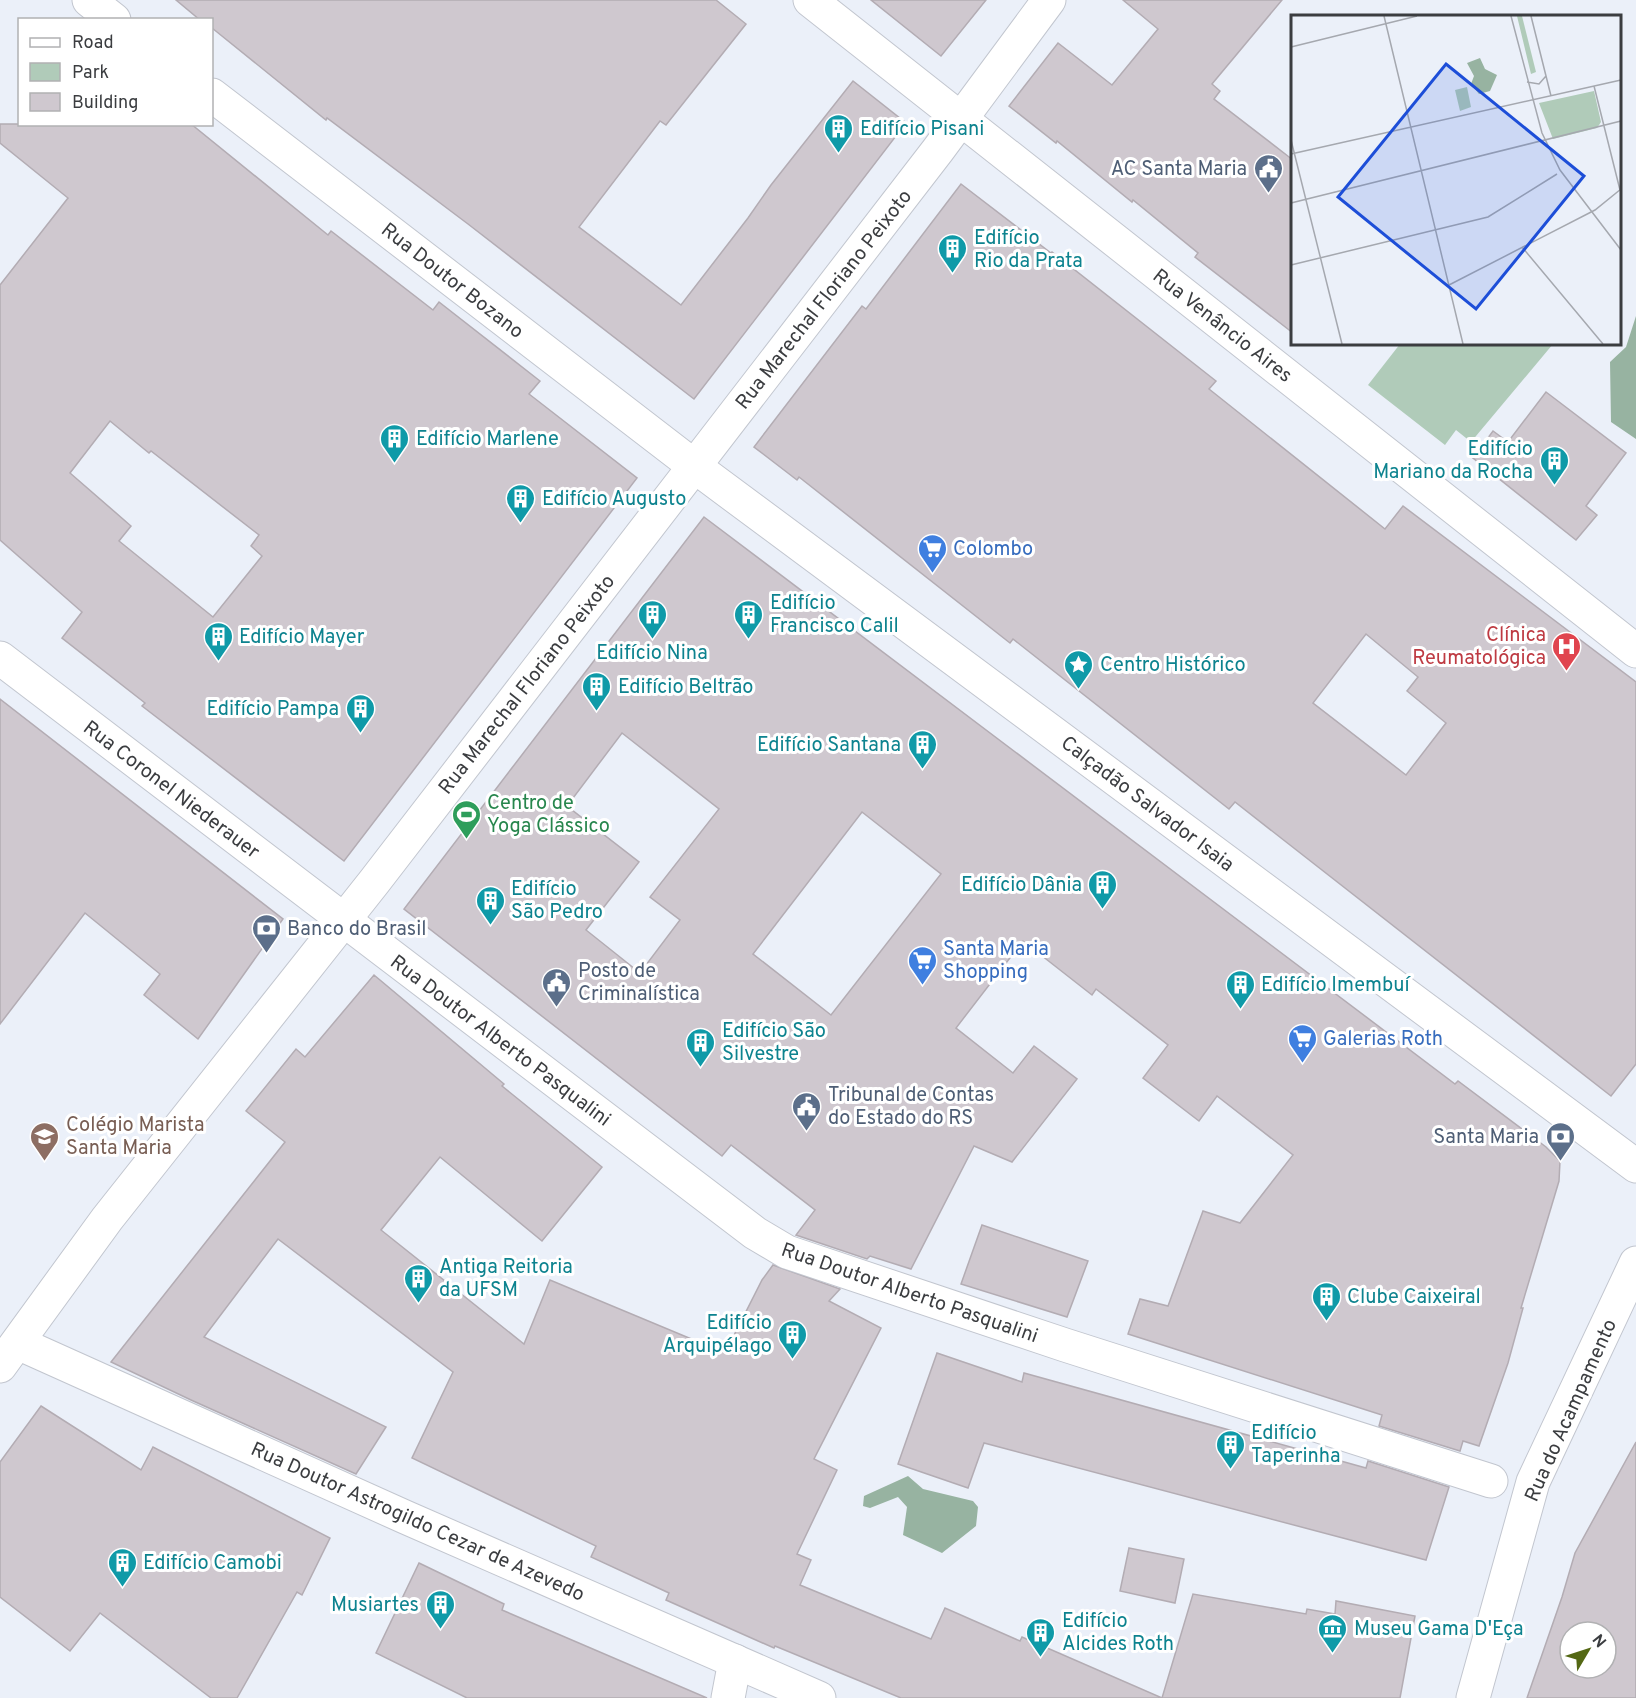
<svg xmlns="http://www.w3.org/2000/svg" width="1636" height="1698" font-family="Overpass,sans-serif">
	<rect width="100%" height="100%" fill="#ebf0f9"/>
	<path fill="#b0cbb9" d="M1400,344h153l-82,98 -15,-12 -11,15 -77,-60z"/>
	<g fill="#97b3a1">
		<path d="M1636,316v123l-25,-17 -1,-60 16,-15z"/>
		<path d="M908,1476l15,13 50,12 5,6 -2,19 -34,27 -39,-18 4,-28 -9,-10 -28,11 -7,-2 1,-10z"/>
	</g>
	<g fill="#cfc8cf" stroke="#b3acb3" stroke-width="1.5" fill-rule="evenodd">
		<path d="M176,0h540l30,24 -80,101 -6,-4 -81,106 102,78 67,-87 23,-33 82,-104 53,42 -212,276 -226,-175 -141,-106 -1,2 -114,-92v-8h-12z"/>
		<path d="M871,0h115l-45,56z"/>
		<path d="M1123,0h159l-70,84 8,7 -6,8 79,61v173l-98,-76 3,-4 -65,-53 -1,2 -75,-61 -1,2 -47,-37 49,-63 54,42 46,-56z"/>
		<path d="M0,124h191l137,111 3,-4 102,79 6,-8 101,79 -11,13 108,84 -293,383 -202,-155 3,-3 -83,-65 20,-26 -82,-72v-255l68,-87 -68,-55zM110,421l39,32 2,-2 108,84 -8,11 11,10 -49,61 -94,-76 12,-15 -61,-53z"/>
		<path d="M961,184l90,69 1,-1 164,129 -7,8 176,140 18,-23 233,176v382l-25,32 -376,-294 -6,7 -216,-170 -3,4 -211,-166 -2,3 -43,-33 108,-141 4,3zM1366,634l52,43 -11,14 39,32 -40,52 -93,-72z"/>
		<path d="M1546,392l80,61 -40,53 11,9 -21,25 -103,-82 20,-27 15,11z"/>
		<path d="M704,517l751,567 3,-3 88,66 14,14 -1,20 -38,127h2l-15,55 -29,83 -16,-5 -3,10 -81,-25 3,-11 -254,-81 12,-35 28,7 35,-95 37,12 53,-68 -76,-59 -18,25 -56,-43 25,-33 -72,-56 -4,6 -69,-54 -67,87 57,45 21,-27 43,33 -65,83 -38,-16 -63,123 -41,-13 -3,3 -71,-24 19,-25 -84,-65 -9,11 -318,-247zM622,733l97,76 -69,88 30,23 -40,53 -54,-43 53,-68 -72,-56zM862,812l79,62 -110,141 -78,-61z"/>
		<path d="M0,699l283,220 -85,120 -54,-44 16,-21 -75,-61 -85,111z"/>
		<path d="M374,975l130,109 -2,2 100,81 -60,74 -102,-84 -59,73 143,114 26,-64 175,73 37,-73 11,-15 67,24 -11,12 52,27 -67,131 23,11 -40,84 14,6 -11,25 131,54 14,-31 75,33 2,-4 140,61 31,-104 113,20 1,-5 28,5 1,-13 79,15 -15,82h-499l-126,-52 -1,2 -108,-48 3,-7 -78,-36 5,-11 -184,-88 41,-86 -175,-133 -74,98 182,90 -30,47 -165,-74 -80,-38 174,-220 -39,-31 50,-62 9,8z"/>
		<path d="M982,1225l106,36 -21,56 -106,-33z"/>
		<path d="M937,1353l85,29 2,-9 342,95 2,-7 81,26 -23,73 -442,-117 -16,45 -70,-24z"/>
		<path d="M41,1406l100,64 12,-23 177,91 -28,57 -5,-3 -60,106h-26l-111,-85 -30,38 -70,-54v-135z"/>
		<path d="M1636,1442v256h-109l35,-101 13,-44zM1570,1632h36v36h-36z"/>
		<path d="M1129,1548l55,11 -9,44 -55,-12z"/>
		<path d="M419,1563l85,41 -2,6 205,88h-240l-91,-45z"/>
	</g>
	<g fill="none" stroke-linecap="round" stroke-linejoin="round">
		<defs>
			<g id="minor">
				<path d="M89,0l25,20"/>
				<path d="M810,0l826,651"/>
				<path d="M212,95l482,371 942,700"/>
				<path d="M0,658l755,575 32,19 278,93 426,136"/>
				<path d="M18,1343l387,174 414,181"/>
				<path d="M0,1366l107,-147 267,-337 564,-732 111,-150"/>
				<path d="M728,1698l7,-37"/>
				<path d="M1473,1698l60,-216 103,-219"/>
			</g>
		</defs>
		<use href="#minor" stroke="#c2c6cf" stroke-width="35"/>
		<use href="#minor" stroke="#fff" stroke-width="33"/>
	</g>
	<defs>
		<symbol id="building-pin" viewBox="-11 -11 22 30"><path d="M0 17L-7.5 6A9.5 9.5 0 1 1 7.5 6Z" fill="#0f9aa8" stroke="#fff"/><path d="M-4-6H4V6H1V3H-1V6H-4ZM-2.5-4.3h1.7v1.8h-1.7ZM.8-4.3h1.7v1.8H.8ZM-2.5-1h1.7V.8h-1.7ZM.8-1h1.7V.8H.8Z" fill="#fff"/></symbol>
		<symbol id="civic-pin" viewBox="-11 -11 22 30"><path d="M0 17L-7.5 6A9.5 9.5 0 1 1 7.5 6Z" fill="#5c6f8a" stroke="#fff"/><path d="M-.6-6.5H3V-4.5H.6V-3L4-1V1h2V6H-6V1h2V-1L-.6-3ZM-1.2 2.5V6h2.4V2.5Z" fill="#fff"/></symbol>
		<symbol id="supermarket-pin" viewBox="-11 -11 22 30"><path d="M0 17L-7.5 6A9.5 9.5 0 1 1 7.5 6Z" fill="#3f7fe0" stroke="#fff"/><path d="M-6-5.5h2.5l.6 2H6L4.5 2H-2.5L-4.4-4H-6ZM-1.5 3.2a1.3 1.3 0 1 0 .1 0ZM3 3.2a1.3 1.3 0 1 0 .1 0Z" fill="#fff"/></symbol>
		<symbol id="hospital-pin" viewBox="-11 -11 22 30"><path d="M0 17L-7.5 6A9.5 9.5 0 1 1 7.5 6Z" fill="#e0444e" stroke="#fff"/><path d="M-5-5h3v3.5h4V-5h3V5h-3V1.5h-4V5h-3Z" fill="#fff"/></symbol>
		<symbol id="sight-pin" viewBox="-11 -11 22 30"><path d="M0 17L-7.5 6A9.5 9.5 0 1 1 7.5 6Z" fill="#0f9aa8" stroke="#fff"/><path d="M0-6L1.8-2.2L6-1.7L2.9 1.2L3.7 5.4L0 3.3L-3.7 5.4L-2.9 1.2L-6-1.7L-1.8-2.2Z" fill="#fff"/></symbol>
		<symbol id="stadium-pin" viewBox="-11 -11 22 30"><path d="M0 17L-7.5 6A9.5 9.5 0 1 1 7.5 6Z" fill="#2e9e5b" stroke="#fff"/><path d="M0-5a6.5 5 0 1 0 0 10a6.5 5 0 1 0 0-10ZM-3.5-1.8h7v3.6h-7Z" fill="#fff"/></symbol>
		<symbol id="bank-pin" viewBox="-11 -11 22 30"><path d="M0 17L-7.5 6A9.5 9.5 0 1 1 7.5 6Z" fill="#5c6f8a" stroke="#fff"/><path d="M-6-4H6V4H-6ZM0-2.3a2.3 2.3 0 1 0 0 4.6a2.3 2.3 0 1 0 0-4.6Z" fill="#fff"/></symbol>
		<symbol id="school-pin" viewBox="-11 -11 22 30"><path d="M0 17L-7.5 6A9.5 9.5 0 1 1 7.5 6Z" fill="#8d6e63" stroke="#fff"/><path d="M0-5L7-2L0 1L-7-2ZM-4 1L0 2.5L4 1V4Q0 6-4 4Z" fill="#fff"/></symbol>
		<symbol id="museum-pin" viewBox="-11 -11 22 30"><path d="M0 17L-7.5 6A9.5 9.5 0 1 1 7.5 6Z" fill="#0f9aa8" stroke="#fff"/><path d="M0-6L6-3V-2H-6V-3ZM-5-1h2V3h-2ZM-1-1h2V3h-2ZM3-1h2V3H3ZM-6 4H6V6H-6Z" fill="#fff"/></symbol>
	</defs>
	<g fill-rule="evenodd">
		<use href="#building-pin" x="822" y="112" width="33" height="45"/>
		<use href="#civic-pin" x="1252" y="152" width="33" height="45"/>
		<use href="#building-pin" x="936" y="232" width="33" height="45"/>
		<use href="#building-pin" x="378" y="422" width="33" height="45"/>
		<use href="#building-pin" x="1538" y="444" width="33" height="45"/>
		<use href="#building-pin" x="504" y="482" width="33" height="45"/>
		<use href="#supermarket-pin" x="916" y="532" width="33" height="45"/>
		<use href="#building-pin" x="636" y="598" width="33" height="45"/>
		<use href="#building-pin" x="732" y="598" width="33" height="45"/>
		<use href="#building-pin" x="202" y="620" width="33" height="45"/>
		<use href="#hospital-pin" x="1550" y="630" width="33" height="45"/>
		<use href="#sight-pin" x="1062" y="648" width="33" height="45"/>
		<use href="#building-pin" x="580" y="670" width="33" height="45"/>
		<use href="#building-pin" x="344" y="692" width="33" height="45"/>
		<use href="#building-pin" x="906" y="728" width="33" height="45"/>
		<use href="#stadium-pin" x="450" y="798" width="33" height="45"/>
		<use href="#building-pin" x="1086" y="868" width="33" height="45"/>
		<use href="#building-pin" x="474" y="884" width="33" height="45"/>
		<use href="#bank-pin" x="250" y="912" width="33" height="45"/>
		<use href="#supermarket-pin" x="906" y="944" width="33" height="45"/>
		<use href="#civic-pin" x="540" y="966" width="33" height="45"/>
		<use href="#building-pin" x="1224" y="968" width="33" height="45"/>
		<use href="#supermarket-pin" x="1286" y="1022" width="33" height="45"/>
		<use href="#building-pin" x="684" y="1026" width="33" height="45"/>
		<use href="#civic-pin" x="790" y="1090" width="33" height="45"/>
		<use href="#school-pin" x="28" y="1120" width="33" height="45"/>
		<use href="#bank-pin" x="1544" y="1120" width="33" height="45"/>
		<use href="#building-pin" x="402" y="1262" width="33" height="45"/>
		<use href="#building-pin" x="1310" y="1280" width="33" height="45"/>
		<use href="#building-pin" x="776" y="1318" width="33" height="45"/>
		<use href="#building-pin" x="1214" y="1428" width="33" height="45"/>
		<use href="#building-pin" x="106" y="1546" width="33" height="45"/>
		<use href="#building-pin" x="424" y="1588" width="33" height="45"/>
		<use href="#museum-pin" x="1316" y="1612" width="33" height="45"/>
		<use href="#building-pin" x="1024" y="1616" width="33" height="45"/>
	</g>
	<g text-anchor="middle" stroke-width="6" stroke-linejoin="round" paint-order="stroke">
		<g font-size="20" fill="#0d838f" stroke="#fff" text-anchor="start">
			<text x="860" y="135">Edifício Pisani</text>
			<text x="974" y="244">Edifício<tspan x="974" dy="23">Rio da Prata</tspan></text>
			<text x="416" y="445">Edifício Marlene</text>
			<text x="1533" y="455" text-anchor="end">Edifício<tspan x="1533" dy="23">Mariano da Rocha</tspan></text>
			<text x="542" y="505">Edifício Augusto</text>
			<text x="770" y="609">Edifício<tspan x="770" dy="23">Francisco Calil</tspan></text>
			<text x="239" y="643">Edifício Mayer</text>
			<text x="652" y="659" text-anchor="middle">Edifício Nina</text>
			<text x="1100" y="671">Centro Histórico</text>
			<text x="618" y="693">Edifício Beltrão</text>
			<text x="339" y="715" text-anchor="end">Edifício Pampa</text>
			<text x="901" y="751" text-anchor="end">Edifício Santana</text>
			<text x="1082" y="891" text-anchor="end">Edifício Dânia</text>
			<text x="511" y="895">Edifício<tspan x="511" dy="23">São Pedro</tspan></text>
			<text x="1261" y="991">Edifício Imembuí</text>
			<text x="722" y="1037">Edifício São<tspan x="722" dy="23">Silvestre</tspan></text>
			<text x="439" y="1273">Antiga Reitoria<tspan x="439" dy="23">da UFSM</tspan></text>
			<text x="1347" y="1303">Clube Caixeiral</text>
			<text x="772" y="1329" text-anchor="end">Edifício<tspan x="772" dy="23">Arquipélago</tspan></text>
			<text x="1251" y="1439">Edifício<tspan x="1251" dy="23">Taperinha</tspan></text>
			<text x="143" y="1569">Edifício Camobi</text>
			<text x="419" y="1611" text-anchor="end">Musiartes</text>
			<text x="1062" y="1627">Edifício<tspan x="1062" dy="23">Alcides Roth</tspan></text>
			<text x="1354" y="1635">Museu Gama D'Eça</text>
		</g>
		<g font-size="20" fill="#4e5e75" stroke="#fff" text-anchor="start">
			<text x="1247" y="175" text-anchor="end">AC Santa Maria</text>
			<text x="287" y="935">Banco do Brasil</text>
			<text x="578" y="977">Posto de<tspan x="578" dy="23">Criminalística</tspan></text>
			<text x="828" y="1101">Tribunal de Contas<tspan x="828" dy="23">do Estado do RS</tspan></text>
			<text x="1539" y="1143" text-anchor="end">Santa Maria</text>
		</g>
		<g font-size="20" fill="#3b3d40" stroke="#fff">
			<text transform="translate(453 280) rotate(38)" y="7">Rua Doutor Bozano</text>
			<text transform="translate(823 299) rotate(-52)" y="7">Rua Marechal Floriano Peixoto</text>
			<text transform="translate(1223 325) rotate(38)" y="7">Rua Venâncio Aires</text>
			<text transform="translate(526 684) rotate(-52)" y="7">Rua Marechal Floriano Peixoto</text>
			<text transform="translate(172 789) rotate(37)" y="7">Rua Coronel Niederauer</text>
			<text transform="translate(1148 803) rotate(37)" y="7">Calçadão Salvador Isaia</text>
			<text transform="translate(501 1040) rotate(37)" y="7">Rua Doutor Alberto Pasqualini</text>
			<text transform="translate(910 1292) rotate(19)" y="7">Rua Doutor Alberto Pasqualini</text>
			<text transform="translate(1570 1410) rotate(-66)" y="7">Rua do Acampamento</text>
			<text transform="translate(418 1521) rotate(24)" y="7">Rua Doutor Astrogildo Cezar de Azevedo</text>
		</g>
		<g font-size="20" fill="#366cbe" stroke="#fff" text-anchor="start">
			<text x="953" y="555">Colombo</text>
			<text x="943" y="955">Santa Maria<tspan x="943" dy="23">Shopping</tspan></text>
			<text x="1323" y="1045">Galerias Roth</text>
		</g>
		<g font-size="20" fill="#be3a42" stroke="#fff" text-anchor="end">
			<text x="1546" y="641">Clínica<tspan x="1546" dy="23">Reumatológica</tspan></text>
		</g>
		<g font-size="20" fill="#27864d" stroke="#fff" text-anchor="start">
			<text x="487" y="809">Centro de<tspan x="487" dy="23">Yoga Clássico</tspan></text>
		</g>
		<g font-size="20" fill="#785e54" stroke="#fff" text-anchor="start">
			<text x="66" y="1131">Colégio Marista<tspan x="66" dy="23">Santa Maria</tspan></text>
		</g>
	</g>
	<g transform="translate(1291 15)">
		<rect width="330" height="330" fill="#ebf0f9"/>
		<path d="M226,1h5l14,56 -5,2zM176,72l4,20 -11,4 -5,-21zM303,76l7,31 -4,6 -44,11 -14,-36z" fill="#b0cbb9"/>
		<path d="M189,43l5,11 12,6 -7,16 -11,3 -8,-10 3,-8 -7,-13z" fill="#97b3a1"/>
		<path fill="none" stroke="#a5a8af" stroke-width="1.5" d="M93,1l79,328M220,1l31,117 18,37 61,80M240,1l20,80M0,32l126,-31M236,67l12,2 7,-8M303,71l26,104M0,125l51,204M0,139l330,-74M0,188l330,-82M231,232l81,97M0,250l197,-48 69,-43M158,270l146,-75 26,-21"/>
		<path fill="#1d4ed8" fill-opacity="0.15" stroke="#1d4ed8" stroke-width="3" d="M155,49l138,112 -108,133 -138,-112z"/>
		<rect width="330" height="330" fill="none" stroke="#3b3d40" stroke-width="3"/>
	</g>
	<rect x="18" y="18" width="195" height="108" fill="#ffffff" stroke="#b1b1b3" stroke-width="1.5"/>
	<rect x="30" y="38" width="30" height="9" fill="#ffffff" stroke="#b1b1b3" stroke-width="1.5"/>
	<text x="72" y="48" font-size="18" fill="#3b3d40">Road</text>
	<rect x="30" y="63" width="30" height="18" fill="#b0cbb9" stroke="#b1b1b3" stroke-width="1.5"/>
	<text x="72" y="78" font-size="18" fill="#3b3d40">Park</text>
	<rect x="30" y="93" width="30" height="18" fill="#cfc8cf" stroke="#b1b1b3" stroke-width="1.5"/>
	<text x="72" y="108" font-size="18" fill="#3b3d40">Building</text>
	<g transform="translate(1588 1650) rotate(51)"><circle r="28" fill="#ffffff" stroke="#b1b1b3" stroke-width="1.5"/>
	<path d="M0-4.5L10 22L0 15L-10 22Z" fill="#546814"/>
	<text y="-9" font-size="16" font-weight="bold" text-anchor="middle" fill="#3b3d40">N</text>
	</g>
</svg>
